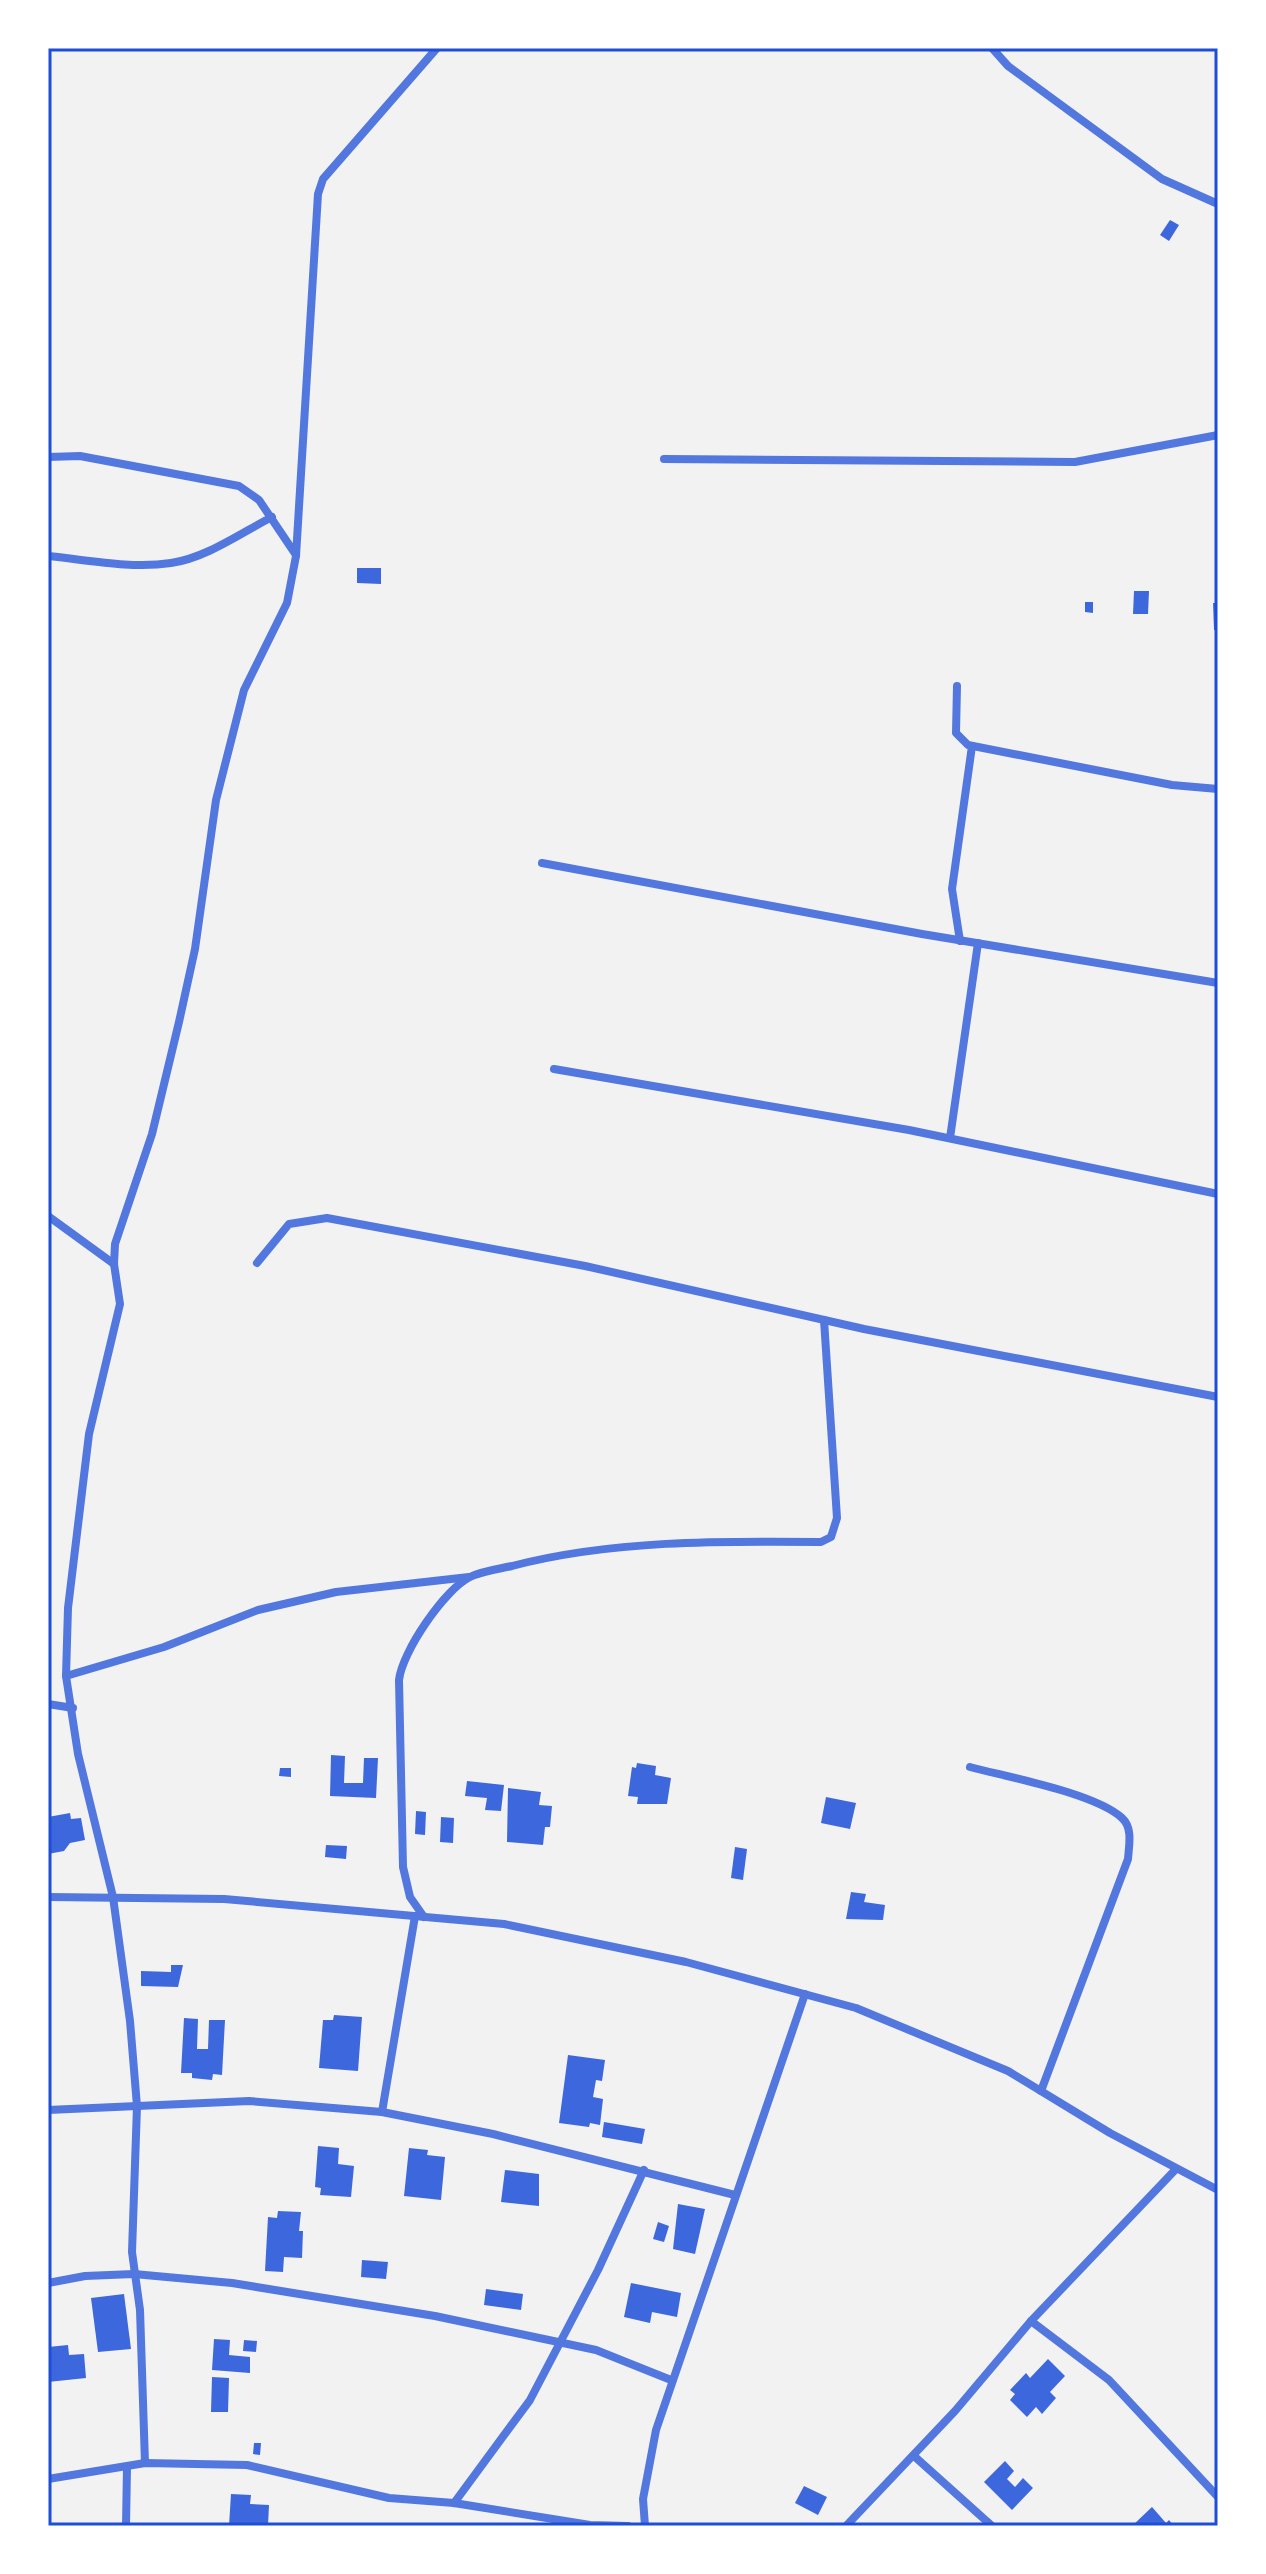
<svg xmlns="http://www.w3.org/2000/svg" width="1266" height="2574" font-family="Arial,sans-serif">
	<rect width="100%" height="100%" fill="#f2f2f2"/>
	<g fill="#3d67dc">
		<path d="M1170,220l9,5 -10,16 -9,-6z"/>
		<path d="M357,568h24v16l-24,-1z"/>
		<path d="M1134,591h15l-1,23h-15z"/>
		<path d="M1085,602h8v11l-8,-1z"/>
		<path d="M1213,603h5v27h-4z"/>
		<path d="M331,1755l14,1 -1,27h19l1,-25h14l-2,40 -46,-2z"/>
		<path d="M637,1763l19,3 -1,9 16,3 -4,26h-30l1,-7 -10,-1 4,-29 4,1z"/>
		<path d="M280,1768h11v9l-12,-1z"/>
		<path d="M467,1781l37,4 -3,26 -16,-1 2,-12 -22,-2z"/>
		<path d="M508,1788l33,4 -2,13 13,1 -2,21h-5l-2,18 -36,-3z"/>
		<path d="M826,1797l30,6 -6,26 -29,-6z"/>
		<path d="M416,1811l10,1 -1,23 -10,-1z"/>
		<path d="M70,1813l1,6 10,-1 4,22 -15,3 -6,8 -16,3v-37z"/>
		<path d="M441,1817l13,1 -1,25 -13,-1z"/>
		<path d="M326,1845l21,1 -1,13 -21,-2z"/>
		<path d="M735,1847l12,2 -4,31 -12,-2z"/>
		<path d="M851,1892l15,2 -2,8 21,3 -2,15 -37,-1z"/>
		<path d="M171,1965h12l-5,22 -37,-1v-15l30,1z"/>
		<path d="M334,2015l28,2 -4,54 -39,-3 4,-48h10z"/>
		<path d="M184,2018l14,1 -1,30h11l1,-29h16l-3,55 -9,-1 -1,6 -20,-2v-5h-11z"/>
		<path d="M568,2055l37,5 -3,21 -6,-1 -3,17 10,2 -3,26 -10,-2 -1,4 -30,-4z"/>
		<path d="M604,2122l41,7 -3,15 -40,-7z"/>
		<path d="M318,2146l21,2 -1,16 16,2 -3,31 -31,-2 1,-7 -6,-1z"/>
		<path d="M409,2148l19,2 -1,5 18,2 -4,43 -37,-4z"/>
		<path d="M505,2170l34,4v32l-38,-4z"/>
		<path d="M678,2204l27,5 -10,45 -22,-5z"/>
		<path d="M278,2211l23,1 -2,19h4l-1,27 -18,-1 -1,15 -18,-1 3,-54 9,1z"/>
		<path d="M658,2222l11,4 -5,16 -11,-3z"/>
		<path d="M362,2260l26,2 -2,17 -25,-2z"/>
		<path d="M631,2283l50,10 -4,24 -25,-5 -2,11 -26,-6z"/>
		<path d="M486,2289l37,5 -2,16 -37,-5z"/>
		<path d="M124,2294l7,55 -33,3 -7,-54z"/>
		<path d="M214,2339l16,1 -1,15 21,2v16l-38,-3z"/>
		<path d="M244,2340l13,1 -1,11 -13,-1z"/>
		<path d="M68,2345l1,10 15,-1 2,24 -38,4v-35z"/>
		<path d="M1048,2359l17,17 -15,16 6,6 -14,16 -6,-7 -9,10 -17,-17 5,-6 -5,-4 16,-17 4,5z"/>
		<path d="M212,2377l17,1 -1,34h-17z"/>
		<path d="M254,2443h7l-1,12 -7,-1z"/>
		<path d="M1005,2461l9,10 -7,8 8,8 8,-9 10,10 -21,22 -28,-28z"/>
		<path d="M804,2486l23,11 -9,18 -23,-12z"/>
		<path d="M231,2494l20,1 -1,9 19,1 -1,21h-39z"/>
		<path d="M1152,2507l14,16 3,-3 5,6h-42z"/>
	</g>
	<g fill="none" stroke-linecap="round" stroke-linejoin="round">
		<g stroke="#5277de" stroke-width="8">
			<path d="M992,48l16,18 154,113 56,25"/>
			<path d="M48,457l32,-1 159,30 20,14 37,55"/>
			<path d="M664,459l411,3 143,-27"/>
			<path d="M48,556c40,4 83,13 123,7 35,-5 70,-30 101,-46"/>
			<path d="M957,686l-1,47 12,12 204,40 46,4"/>
			<path d="M542,863l380,71 296,49"/>
			<path d="M960,941l-8,-52 20,-143"/>
			<path d="M554,1069l355,61 309,64"/>
			<path d="M950,1138l28,-195"/>
			<path d="M48,1216l66,48"/>
			<path d="M257,1263l32,-39 38,-6 258,48 279,63 354,68"/>
			<path d="M66,1676l98,-29 94,-37 78,-18 133,-15"/>
			<path d="M48,1704l25,4"/>
			<path d="M970,1767c37,10 125,26 152,51 11,10 7,27 6,41l-87,232"/>
			<path d="M48,1897l176,2 280,25 182,38 170,46 152,63 102,62 108,57"/>
			<path d="M424,1917l-14,-20 -7,-30 -4,-187c3,-28 45,-90 71,-103 12,-6 29,-8 42,-11 99,-26 208,-25 309,-24l10,-5 6,-19 -13,-198"/>
			<path d="M48,2110l201,-9 133,11 111,22 242,61"/>
			<path d="M382,2112l33,-196"/>
			<path d="M48,2283l37,-7 49,-2 98,9 203,33 161,34 75,30"/>
			<path d="M1031,2321l78,59 109,117"/>
			<path d="M914,2456l78,70"/>
			<path d="M145,2463l-5,-153 -8,-58 5,-146 -7,-85 -17,-124 -35,-143 -12,-78 2,-68 21,-174 31,-130 -6,-40 1,-20 37,-110 27,-112 16,-73 21,-149 28,-110 43,-87 9,-47 22,-362 5,-15 114,-131"/>
			<path d="M48,2479l97,-16 102,2 142,33 65,5 136,22 38,1"/>
			<path d="M454,2503l76,-103 68,-130 46,-100"/>
			<path d="M126,2526l1,-59"/>
			<path d="M645,2526l-2,-27 13,-69 149,-436"/>
			<path d="M846,2526l109,-115 76,-90 145,-152"/>
		</g>
	</g>
	<rect width="1266" height="2574" fill="none" stroke="#ffffff" stroke-width="100"/>
	<rect x="50" y="50" width="1166" height="2474" fill="none" stroke="#1d4ed8" stroke-width="3"/>
</svg>
